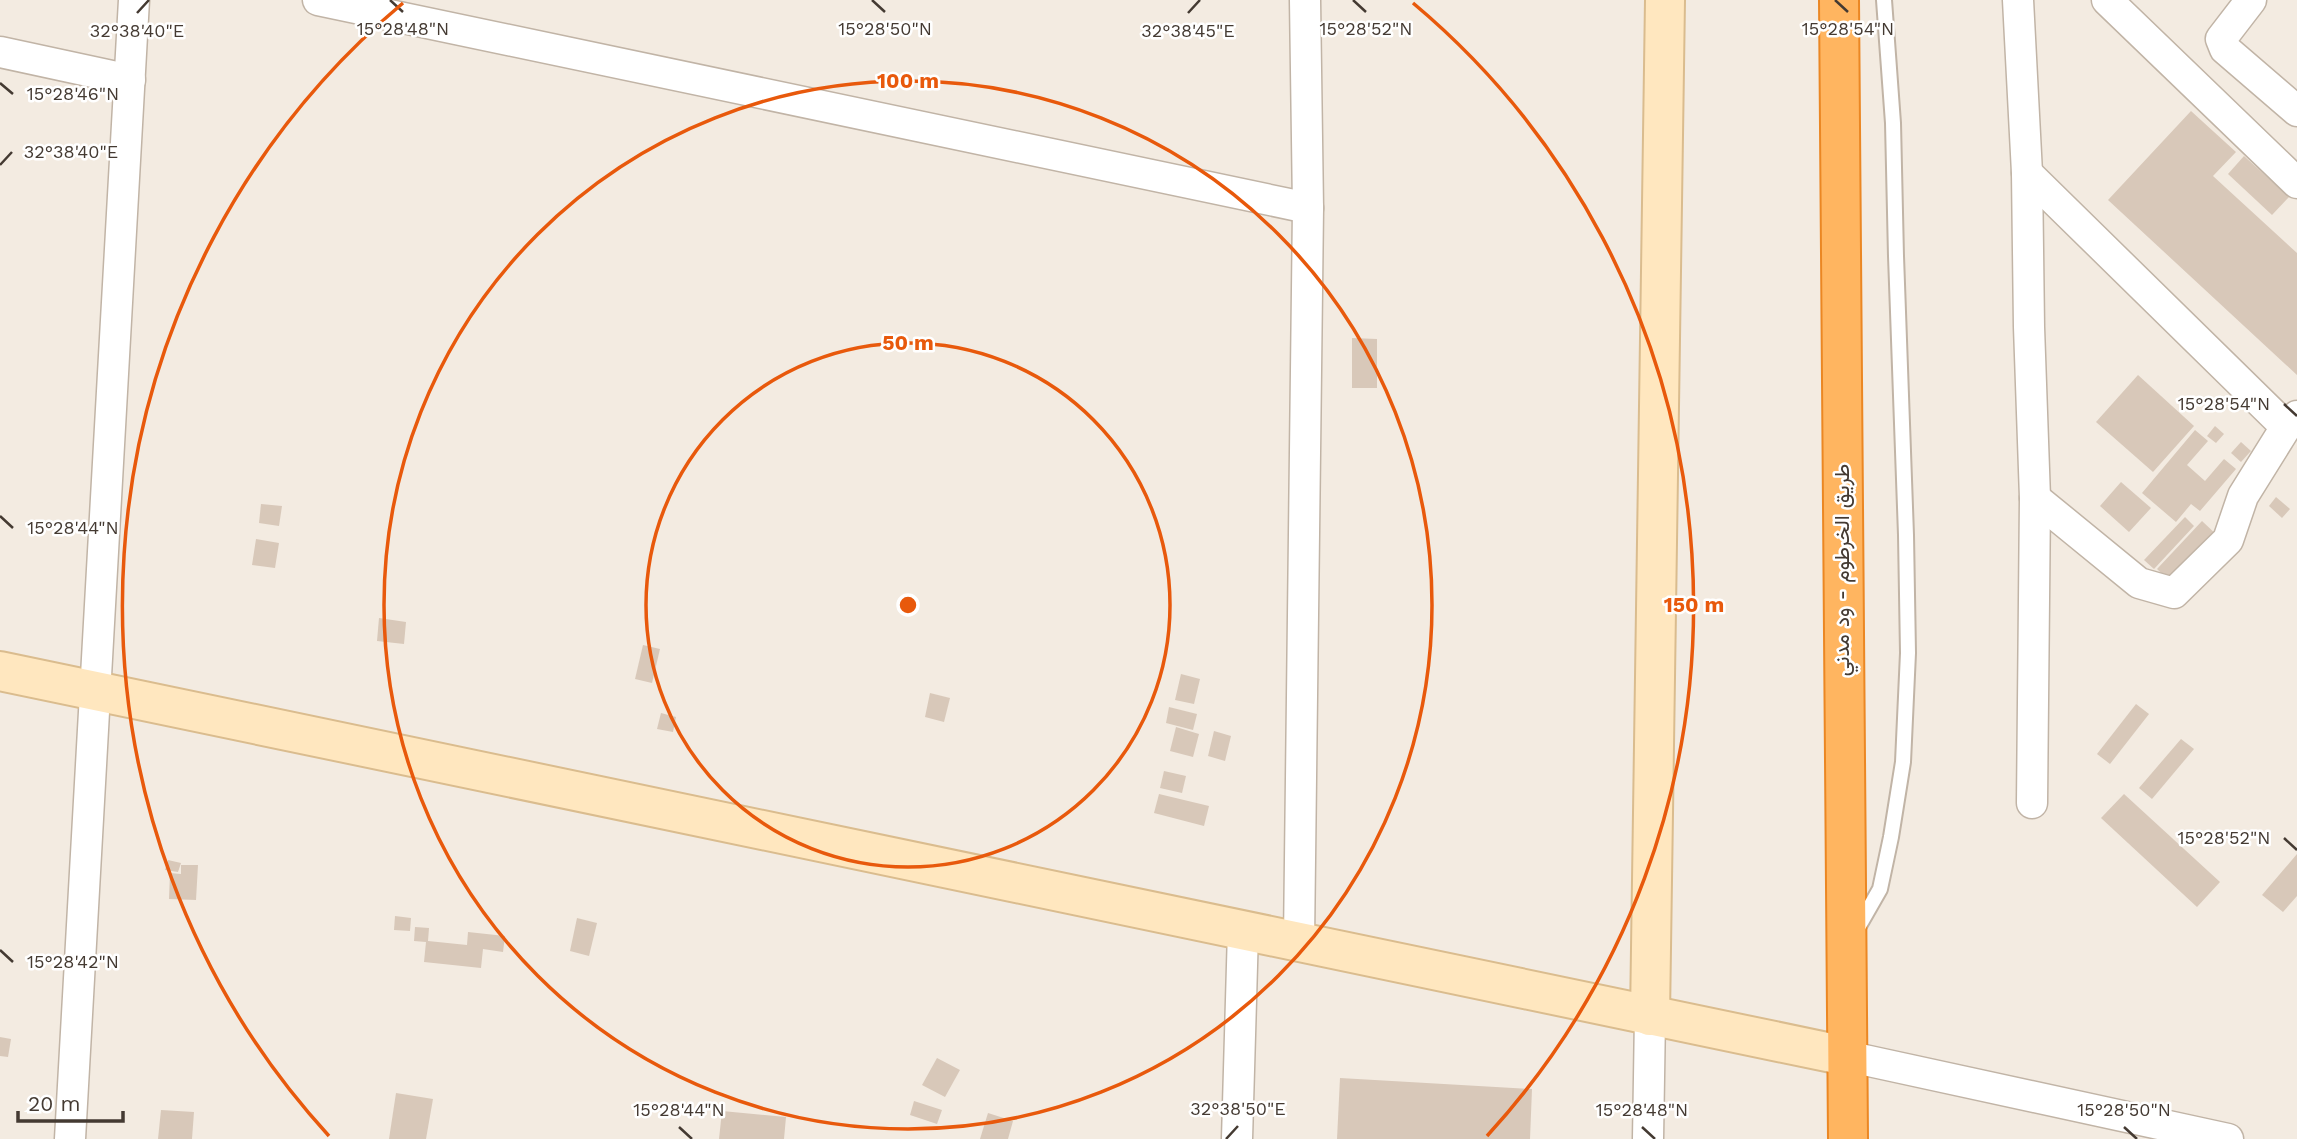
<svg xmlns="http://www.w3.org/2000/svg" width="2297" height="1139" font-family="'Work Sans',Vazirmatn,sans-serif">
	<rect width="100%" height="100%" fill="#f3ebe1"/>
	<g fill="#d8c8b9">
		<path d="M2191,111l45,41 -23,24 84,77v122l-189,-175z"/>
		<path d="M2244,156l45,41 -17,18 -44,-41z"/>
		<path d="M1352,338l25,1v49h-25z"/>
		<path d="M2138,375l56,51 -41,46 -57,-50z"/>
		<path d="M2215,426l9,8 -8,9 -9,-7z"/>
		<path d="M2195,430l13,11 -21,24 18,16 19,-22 12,10 -36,42 -9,-7 -15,18 -34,-29z"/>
		<path d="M2241,442l10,9 -10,11 -10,-9z"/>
		<path d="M2121,482l30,26 -22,24 -29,-26z"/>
		<path d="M2276,497l14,12 -8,9 -13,-12z"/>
		<path d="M261,504l21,2 -3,20 -20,-3z"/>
		<path d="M2185,517l9,9 -40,43 -10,-9z"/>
		<path d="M2202,521l18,17 -45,48 -18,-17z"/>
		<path d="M256,539l23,4 -4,25 -23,-3z"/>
		<path d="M379,618l27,4 -2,22 -27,-3z"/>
		<path d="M643,645l17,4 -8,34 -17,-4z"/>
		<path d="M1181,674l19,5 -6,25 -19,-4z"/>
		<path d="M930,693l20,5 -6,24 -19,-5z"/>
		<path d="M2136,704l13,10 -39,50 -13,-10z"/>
		<path d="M1169,707l28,7 -4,16 -27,-7z"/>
		<path d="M661,713l15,4 -3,15 -16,-3z"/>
		<path d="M1176,727l23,7 -6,23 -23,-6z"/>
		<path d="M1214,731l17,5 -6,25 -17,-5z"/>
		<path d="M2181,739l13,10 -42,50 -13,-11z"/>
		<path d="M1164,771l22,5 -4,17 -22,-5z"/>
		<path d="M1159,794l50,12 -5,20 -50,-13z"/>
		<path d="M2124,794l96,88 -23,25 -96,-89z"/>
		<path d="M2297,854v42l-14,16 -21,-17z"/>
		<path d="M168,860l13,3 -3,9 -13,-2z"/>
		<path d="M181,865h17l-2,35 -27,-1 1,-26 11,1z"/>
		<path d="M395,916l16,2 -1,13 -16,-1z"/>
		<path d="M577,918l20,5 -8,33 -19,-5z"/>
		<path d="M415,927l14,1 -1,13 39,4 1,-13 37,4 -2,16 -20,-3 -2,19 -57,-6 2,-20 -12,-1z"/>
		<path d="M0,1037l11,2 -3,18 -8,-1z"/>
		<path d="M937,1058l23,12 -15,27 -23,-12z"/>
		<path d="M1340,1078l192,11 -2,50h-193z"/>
		<path d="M396,1093l37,6 -7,40h-37z"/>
		<path d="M914,1101l28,9 -5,14 -27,-9z"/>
		<path d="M161,1110l33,2 -2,27h-34z"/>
		<path d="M722,1111l64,6 -2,22h-65z"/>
		<path d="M988,1113l25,8 -5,18h-28z"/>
	</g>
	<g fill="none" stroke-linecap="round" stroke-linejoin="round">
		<defs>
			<path id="lane" d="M1856,931l24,-42 11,-52 12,-75 5,-109 -2,-118 -10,-279 -3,-133 -9,-123"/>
			<g id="street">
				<path d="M318,0l990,208"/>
				<path d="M2018,0l9,173 2,154 6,171 -3,305"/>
				<path d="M2107,0l190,183"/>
				<path d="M2251,0l-30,39 4,10 72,62"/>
				<path d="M0,52l130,28"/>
				<path d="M2027,173l259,254"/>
				<path d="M2035,498l104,85 35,10 54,-53 15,-44 43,-69 11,-11"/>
				<path d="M1299,941l9,-733 -3,-208"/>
				<path d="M1846,1056l382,83"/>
				<path d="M70,1139l64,-1139"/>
				<path d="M1237,1139l6,-208"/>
				<path d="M1648,1139l2,-123"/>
			</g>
			<g id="secondary">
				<path d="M0,671l1846,385"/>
				<path d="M1650,1016l15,-1016"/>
			</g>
			<path id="highway" d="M1839,0l9,1139"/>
		</defs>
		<use href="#lane" stroke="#c1b4a6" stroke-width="18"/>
		<use href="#street" stroke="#c1b4a6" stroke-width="33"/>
		<use href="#secondary" stroke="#dabc8e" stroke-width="42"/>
		<use href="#highway" stroke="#eb8723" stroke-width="42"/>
		<use href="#lane" stroke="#fff" stroke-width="14"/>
		<use href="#street" stroke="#fff" stroke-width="30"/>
		<use href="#secondary" stroke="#ffe7bf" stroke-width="38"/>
		<use href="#highway" stroke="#ffb560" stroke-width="38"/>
	</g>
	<path fill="none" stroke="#443a32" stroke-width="2.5" d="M390,0l13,12M872,0l13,12M1353,0l13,12M1835,0l13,12M137,13l12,-13M1188,13l12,-13M0,83l13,11M0,165l12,-13M2284,404l13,12M0,516l13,12M2284,838l13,12M0,950l13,12M679,1127l13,12M1642,1127l13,12M2124,1127l13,12M1226,1139l12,-13"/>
	<g fill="none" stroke="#e8590c" stroke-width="3.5">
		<circle cx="908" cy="605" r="262"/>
		<circle cx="908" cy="605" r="524"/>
		<path d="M329 1136A786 786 0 0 1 403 3M1413 3A786 786 0 0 1 1487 1136"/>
	</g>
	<g text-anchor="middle" stroke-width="5" stroke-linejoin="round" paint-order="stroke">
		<g font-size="21" fill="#443a32" stroke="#fff">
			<text transform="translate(1842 570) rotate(-90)" y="7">طريق الخرطوم - ود مدني</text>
		</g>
	</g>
	<g font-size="18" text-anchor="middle" fill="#443a32" stroke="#fff" stroke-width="5" stroke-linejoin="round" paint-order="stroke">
		<text x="885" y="35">15°28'50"N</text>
		<text x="403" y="35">15°28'48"N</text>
		<text x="1366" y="35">15°28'52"N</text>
		<text x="1848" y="35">15°28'54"N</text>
		<text x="137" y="37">32°38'40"E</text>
		<text x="1188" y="37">32°38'45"E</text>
		<text x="73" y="100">15°28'46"N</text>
		<text x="71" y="158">32°38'40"E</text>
		<text x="2224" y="410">15°28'54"N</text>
		<text x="73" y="534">15°28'44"N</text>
		<text x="2224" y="844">15°28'52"N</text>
		<text x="73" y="968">15°28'42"N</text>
		<text x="1238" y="1115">32°38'50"E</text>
		<text x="679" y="1116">15°28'44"N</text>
		<text x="1642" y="1116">15°28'48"N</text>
		<text x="2124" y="1116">15°28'50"N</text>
	</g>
	<circle cx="908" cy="605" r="10" fill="#e8590c" stroke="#fff" stroke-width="3.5"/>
	<g font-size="21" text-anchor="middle" font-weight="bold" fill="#e8590c" stroke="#fff" stroke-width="5" stroke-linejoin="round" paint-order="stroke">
		<text x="908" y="88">100 m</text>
		<text x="908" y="350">50 m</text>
		<text x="1694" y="612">150 m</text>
	</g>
	<path d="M18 1111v10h105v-10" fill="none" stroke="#443a32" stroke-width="3.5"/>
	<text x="28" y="1111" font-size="21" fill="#443a32" stroke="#ffffff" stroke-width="5" paint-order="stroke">20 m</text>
</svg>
